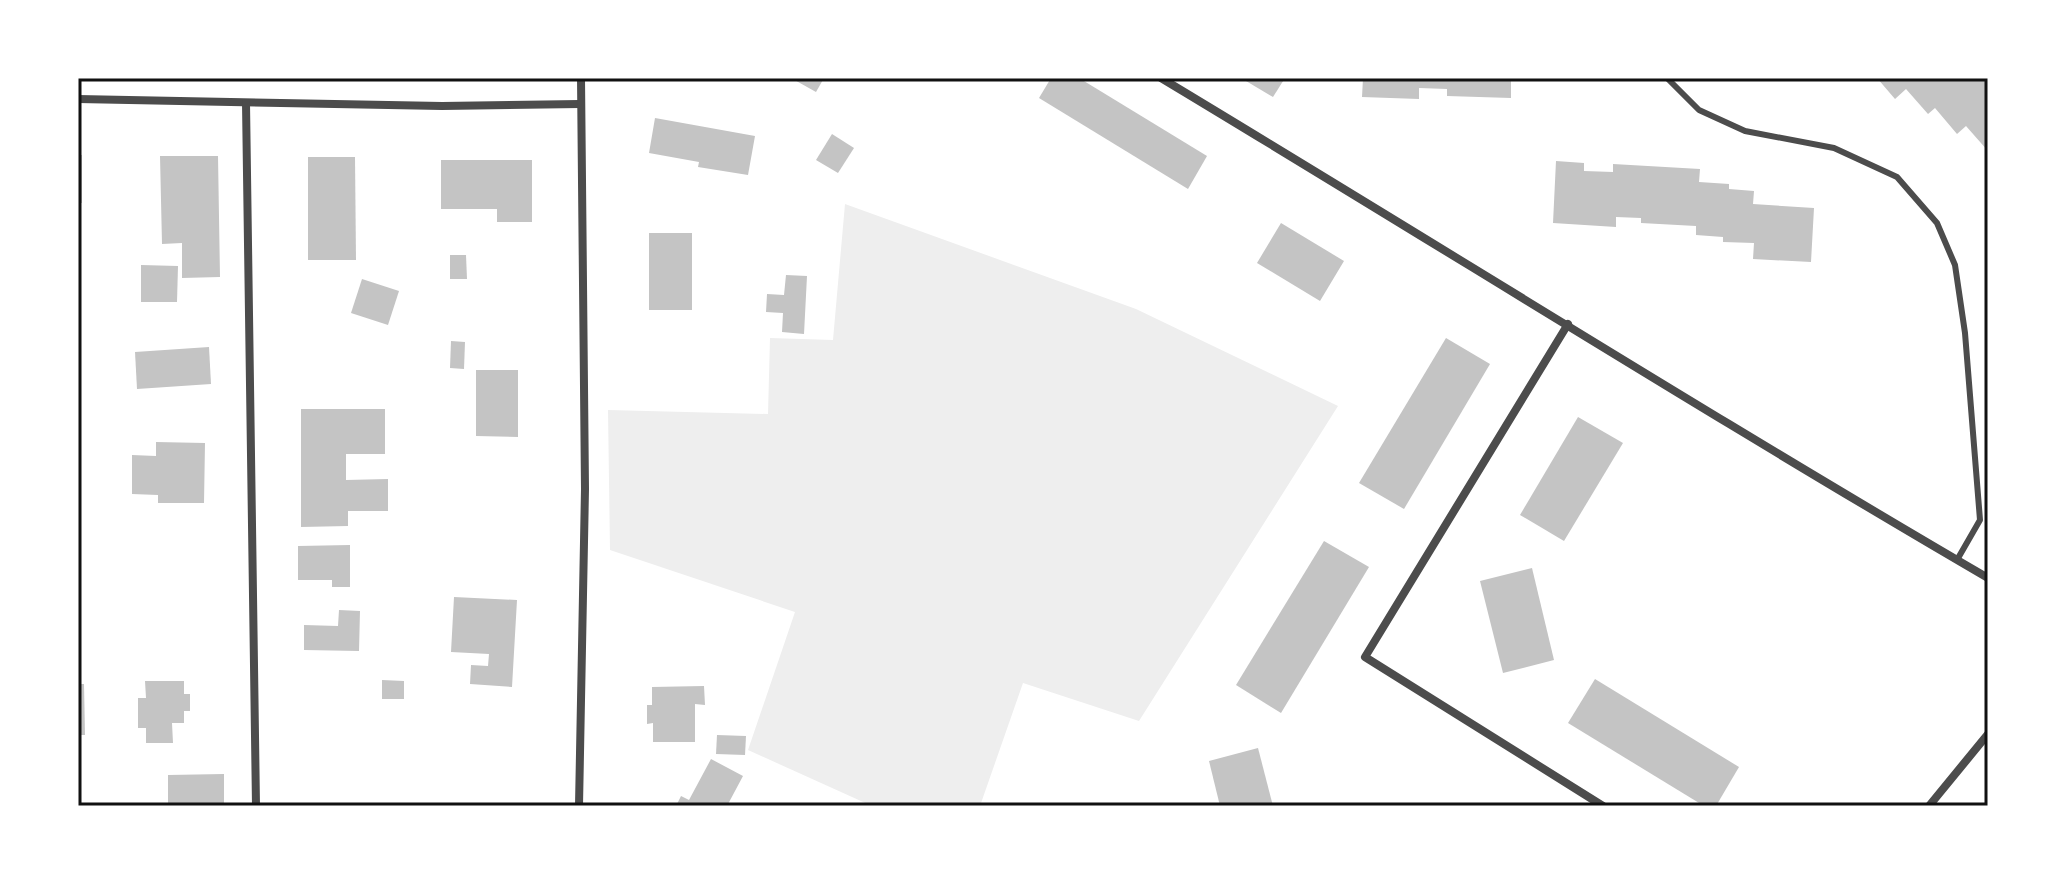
<svg xmlns="http://www.w3.org/2000/svg" width="2066" height="884" font-family="'Sofia Sans Condensed',sans-serif">
	<rect width="100%" height="100%" fill="#fff"/>
	<path fill="#eee" d="M845,204l291,105 202,97 -199,315 -116,-38 -43,123h-108l-124,-56 47,-138 -185,-62 -2,-140 160,4 2,-76 63,2z"/>
	<g fill="#c4c4c4">
		<path d="M791,78h33l-8,14z"/>
		<path d="M1051,78h28l128,78 -19,33 -149,-91z"/>
		<path d="M1241,78h44l-12,19z"/>
		<path d="M1363,78h148v20l-64,-2v-7l-28,-1v11l-57,-2z"/>
		<path d="M1877,78h105l6,7v66l-22,-25 -9,8 -22,-26 -7,6 -22,-25 -11,10z"/>
		<path d="M655,118l100,18 -7,39 -50,-8 1,-5 -50,-9z"/>
		<path d="M832,134l22,14 -16,25 -22,-13z"/>
		<rect x="78" y="155" width="4" height="48"/>
		<path d="M160,156h58l2,121 -38,1v-35l-20,1z"/>
		<path d="M308,157h47l1,103h-48z"/>
		<path d="M441,160h91v62h-35v-13h-56z"/>
		<path d="M1556,161l28,2v8l29,1v-8l87,5 -1,13 30,2v5l25,2 -1,13 61,4 -3,54 -58,-3 1,-16 -31,-1v-5l-27,-2v-9l-55,-3v-5l-25,-1v10l-63,-4z"/>
		<path d="M1281,223l63,38 -24,40 -63,-38z"/>
		<rect x="649" y="233" width="43" height="77"/>
		<path d="M450,255h16l1,24h-17z"/>
		<path d="M141,265l37,1 -1,36h-36z"/>
		<path d="M786,275l21,1 -3,58 -22,-2 1,-19 -17,-1 1,-18 17,1z"/>
		<path d="M362,279l37,12 -11,34 -37,-12z"/>
		<path d="M1446,338l44,26 -86,145 -45,-26z"/>
		<path d="M451,341l14,1 -1,27 -14,-1z"/>
		<path d="M209,347l2,37 -74,5 -2,-37z"/>
		<path d="M476,370h42v67l-42,-1z"/>
		<path d="M301,409h84v45h-39v26l42,-1v32h-40v15l-47,1z"/>
		<path d="M1578,417l45,26 -59,98 -44,-26z"/>
		<path d="M156,442l49,1 -1,60h-46v-8l-26,-1v-39l24,1z"/>
		<path d="M1324,541l45,26 -88,146 -45,-28z"/>
		<path d="M350,545v42h-18v-7h-34v-34z"/>
		<path d="M1532,568l22,92 -51,13 -23,-92z"/>
		<path d="M454,597l63,3 -5,87 -42,-3 1,-19 17,1 1,-12 -38,-2z"/>
		<path d="M339,610l21,1 -1,40 -55,-1v-25l34,1z"/>
		<path d="M1595,679l144,88 -23,39h-12l-136,-83z"/>
		<path d="M382,680l22,1v18h-22z"/>
		<path d="M145,681h39v13h6v17h-6v12h-12l1,20h-27v-15h-8v-30h8z"/>
		<path d="M78,684h6l1,51h-7z"/>
		<path d="M704,686l1,19 -10,-1v38h-42v-19l-6,1v-19h5v-18z"/>
		<path d="M717,735l29,1 -1,19 -29,-1z"/>
		<path d="M1258,748l15,58h-53l-11,-45z"/>
		<path d="M711,759l32,17 -16,30h-51l5,-10 8,4z"/>
		<path d="M224,774v32h-56v-31z"/>
	</g>
	<g fill="none" stroke-linecap="round" stroke-linejoin="round">
		<path stroke="#4c4c4c" stroke-width="6" d="M1667,78l32,32 46,21 89,17 63,29 40,46 18,42 10,68 15,187 -23,40"/>
		<g stroke="#4c4c4c" stroke-width="8">
			<path d="M1161,78c276,166 549,338 827,500"/>
			<path d="M78,99l364,7 138,-2"/>
			<path d="M246,103l10,703"/>
			<path d="M1568,324l-203,333 238,149"/>
			<path d="M579,806l6,-317 -4,-411"/>
			<path d="M1929,806l59,-72"/>
		</g>
	</g>
	<rect width="2066" height="884" fill="none" stroke="#ffffff" stroke-width="160"/>
	<rect x="80" y="80" width="1906" height="724" fill="none" stroke="#111" stroke-width="3"/>
</svg>
